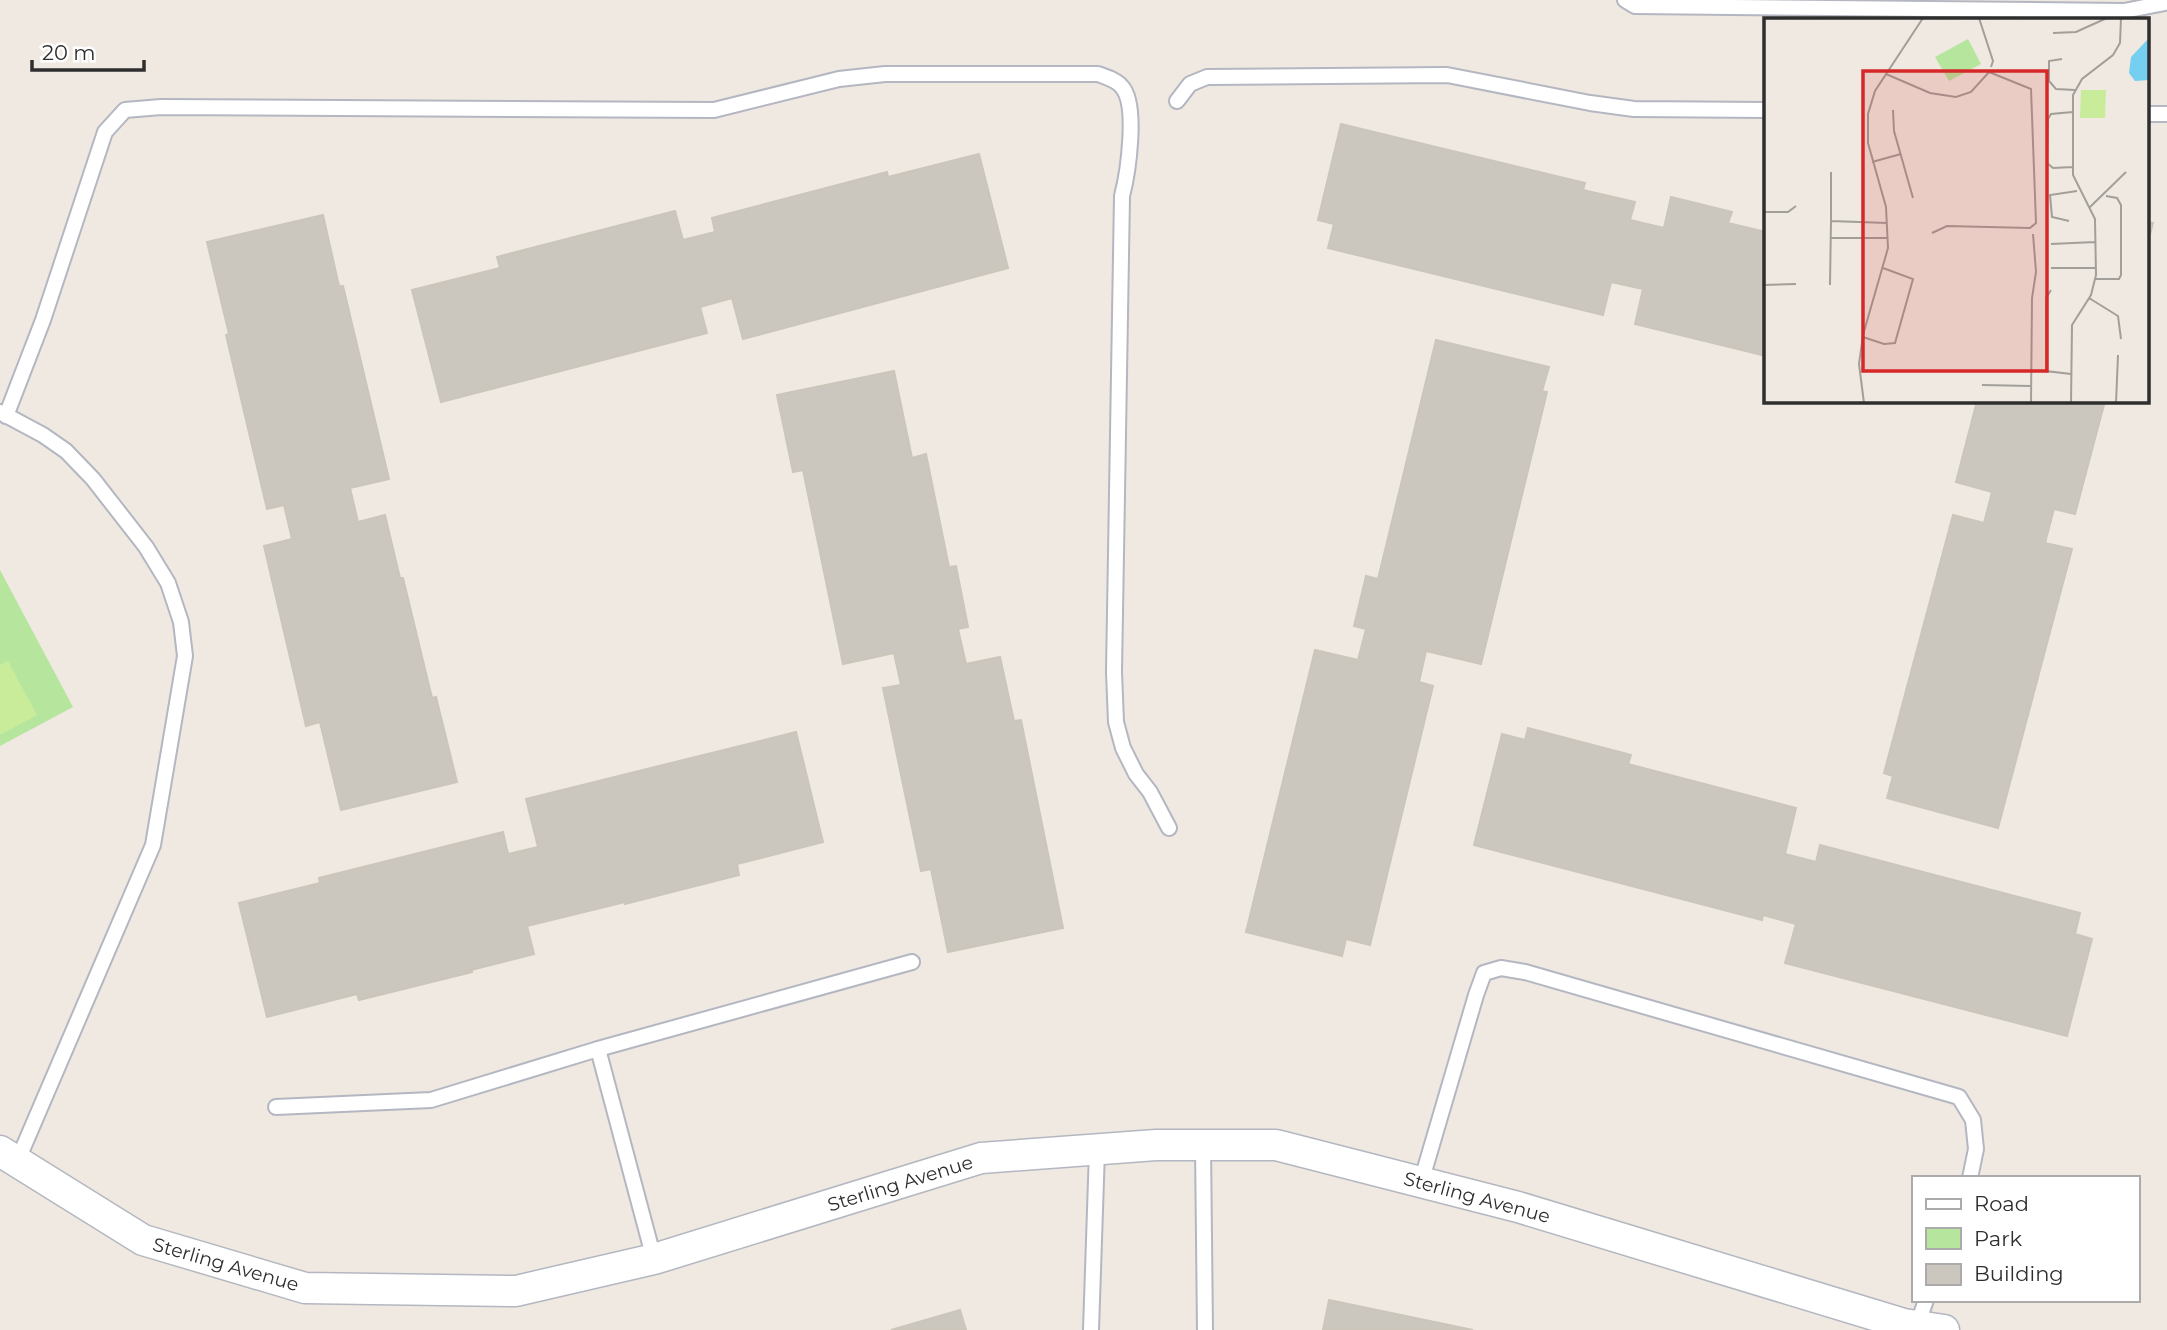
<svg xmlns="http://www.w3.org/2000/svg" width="2167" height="1330" font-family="Montserrat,sans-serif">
	<rect width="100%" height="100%" fill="#efe9e1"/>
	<path fill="#b6e59e" d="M0,570l73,137 -73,39z"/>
	<path fill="#c9ec9a" d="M8,661l29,54 -37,20v-70z"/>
	<g fill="#cbc7bf" stroke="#cbc5ba" stroke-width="2">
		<path d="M1341,124l244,59 -2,7 52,12 -5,18 34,8 7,-31 61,15 -4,11 38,9v124l-131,-32 8,-35 -32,-7 -8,33 -275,-67 6,-24 -16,-4z"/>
		<path d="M979,154l29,114 -265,71 -11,-41 -32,9 7,26 -266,69 -29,-112 88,-22 -3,-11 178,-46 8,29 32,-8 -3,-14 175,-46 1,5z"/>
		<path d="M323,215l16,71h4l46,193 -39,9 8,34 27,-7 15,63h3l29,120 4,-1 21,85 -116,28 -21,-88 -14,4 -42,-180 28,-7 -8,-34 -17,4 -41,-174 3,-1 -22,-92z"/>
		<path d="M2148,222l5,1 -5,19z"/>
		<path d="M1436,340l113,27 -7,24 5,1 -66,272 -55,-13 -7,31 14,4 -63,259 -24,-6 -4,17 -96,-24 69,-282 43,10 8,-31 -12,-3 12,-50 12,3z"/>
		<path d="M894,371l18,87 14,-4 23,113 7,-1 12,61 -10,2 8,35 34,-7 14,64 7,-1 42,208 -115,24 -17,-83 -10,2 -38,-183 18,-3 -7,-32 -51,11 -40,-194 -10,2 -16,-77z"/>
		<path d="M1977,401h128l-30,113 -21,-5 -9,34 27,6 -74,279 -111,-30 6,-22 -9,-3 69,-258 31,8 8,-31 -36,-10z"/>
		<path d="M1528,728l103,27 -3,9 168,44 -11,46 31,8 4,-17 260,68 -5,21 17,5 -25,97 -282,-73 11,-39 -33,-9 -1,5 -288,-75 28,-111 23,6z"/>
		<path d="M796,732l27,110 -86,22 2,11 -114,29v-2l-98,24 7,28 -63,16 1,2 -113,28 -2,-6 -90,23 -28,-114 81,-20 -1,-5 184,-46 5,22 30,-7 -12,-48z"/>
		<path d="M1329,1300l144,30h-150z"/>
		<path d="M960,1310l6,20h-75z"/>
	</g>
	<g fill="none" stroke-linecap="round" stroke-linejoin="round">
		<defs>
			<g id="lane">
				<path d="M1625,0l10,6 489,5 41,-8 2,-2"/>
				<path d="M1177,101l13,-17 17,-7 240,-2 143,28 44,6 132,1"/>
				<path d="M2148,114h19"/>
				<path d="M0,412l43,23 23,16 27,28 53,68 22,36 13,39 4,34 -32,189 -136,317"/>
				<path d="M6,416l37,-96 62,-188 20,-22 36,-3 553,3 125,-31 46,-5h213c8,3 19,6 24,13 16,18 6,86 0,109l-8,476 2,50 7,26 13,26 14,18 19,36"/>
				<path d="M598,1049l56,210"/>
				<path d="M276,1107l155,-7 167,-51 314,-87"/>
				<path d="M1203,1145l2,185"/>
				<path d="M1421,1182l55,-187 8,-22 17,-5 24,4 434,125 14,23 3,29 -6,29"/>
				<path d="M1917,1326l9,-26"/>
				<path d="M1091,1330l6,-180"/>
			</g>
			<path id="street" d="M0,1151l143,89 162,48 211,3 138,-32 327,-101 175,-13h120l242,62 386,117 40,6"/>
		</defs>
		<use href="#lane" stroke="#b4b7c1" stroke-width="18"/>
		<use href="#street" stroke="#b4b7c1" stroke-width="33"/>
		<use href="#lane" stroke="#fff" stroke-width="14"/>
		<use href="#street" stroke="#fff" stroke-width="30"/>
	</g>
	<g text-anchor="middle" stroke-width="5" stroke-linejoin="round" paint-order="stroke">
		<g font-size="19" fill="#2e2e2e" stroke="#fff">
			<text transform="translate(900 1183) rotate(-17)" y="7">Sterling Avenue</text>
			<text transform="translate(1477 1197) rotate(15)" y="7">Sterling Avenue</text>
			<text transform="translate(226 1264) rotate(16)" y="7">Sterling Avenue</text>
		</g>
	</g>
	<g transform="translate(1764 18)">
		<rect width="385" height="385" fill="#efe9e1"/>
		<path d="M204,21l13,25 -32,17 -14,-24z" fill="#b6e59e"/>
		<path d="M317,72h25l-1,28h-25z" fill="#c9ec9a"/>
		<path d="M385,20v42l-14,1 -6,-8 2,-16z" fill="#75cff0"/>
		<path fill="none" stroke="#a29e99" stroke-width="2" d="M215,0l14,43 -2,6M289,15l23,-1 31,-14M298,41l-13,2v20l7,8 19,1M122,56l44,19 26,4 15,-5 19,-21M129,92l1,21 19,67M108,144l29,-8M309,149l-20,1 -6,-5 1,-44 3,-5 22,-2M67,154v49l56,2M326,189l36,-35M0,194h24l8,-6M305,203l-17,-4 -2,-22 27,-4M168,215l15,-7 83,2 6,-5 -5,-134 -42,-17M67,220h57M287,226l44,-2M287,250h45M331,261h24l2,-4v-70l-4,-7 -11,-2M0,267l32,-1M66,267l1,-64M287,272l-5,8v73l25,3M325,280l29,18 3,23M99,319l21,7 11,-1 18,-64 -30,-11M218,367l49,1M100,385l-5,-39 4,-29 25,-87 -2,-41 -18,-64v-29l7,-23 48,-73M267,385l1,-105 4,-26 -3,-38M307,385l1,-78 19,-30 5,-20 -1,-56 -22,-44v-80l9,-16 31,-24 7,-12 1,-25M352,385l2,-48"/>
		<path fill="#d62828" fill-opacity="0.15" stroke="#d62828" stroke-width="3.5" d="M99,53h184v300h-184z"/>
		<rect width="385" height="385" fill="none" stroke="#2e2e2e" stroke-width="3.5"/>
	</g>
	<rect x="1912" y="1176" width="228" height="126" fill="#ffffff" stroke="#ababab" stroke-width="2"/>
	<rect x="1926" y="1199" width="35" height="10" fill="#ffffff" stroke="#ababab" stroke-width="2"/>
	<text x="1974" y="1211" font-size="21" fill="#2e2e2e">Road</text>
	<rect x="1926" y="1228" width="35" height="21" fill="#b6e59e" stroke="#ababab" stroke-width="2"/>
	<text x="1974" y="1246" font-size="21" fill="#2e2e2e">Park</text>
	<rect x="1926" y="1264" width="35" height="21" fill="#cbc7bf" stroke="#ababab" stroke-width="2"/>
	<text x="1974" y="1281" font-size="21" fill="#2e2e2e">Building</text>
	<path d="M32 60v10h112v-10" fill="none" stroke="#2e2e2e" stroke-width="3.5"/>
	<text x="42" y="60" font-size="21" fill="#2e2e2e" stroke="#ffffff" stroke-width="5" paint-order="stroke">20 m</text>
</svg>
